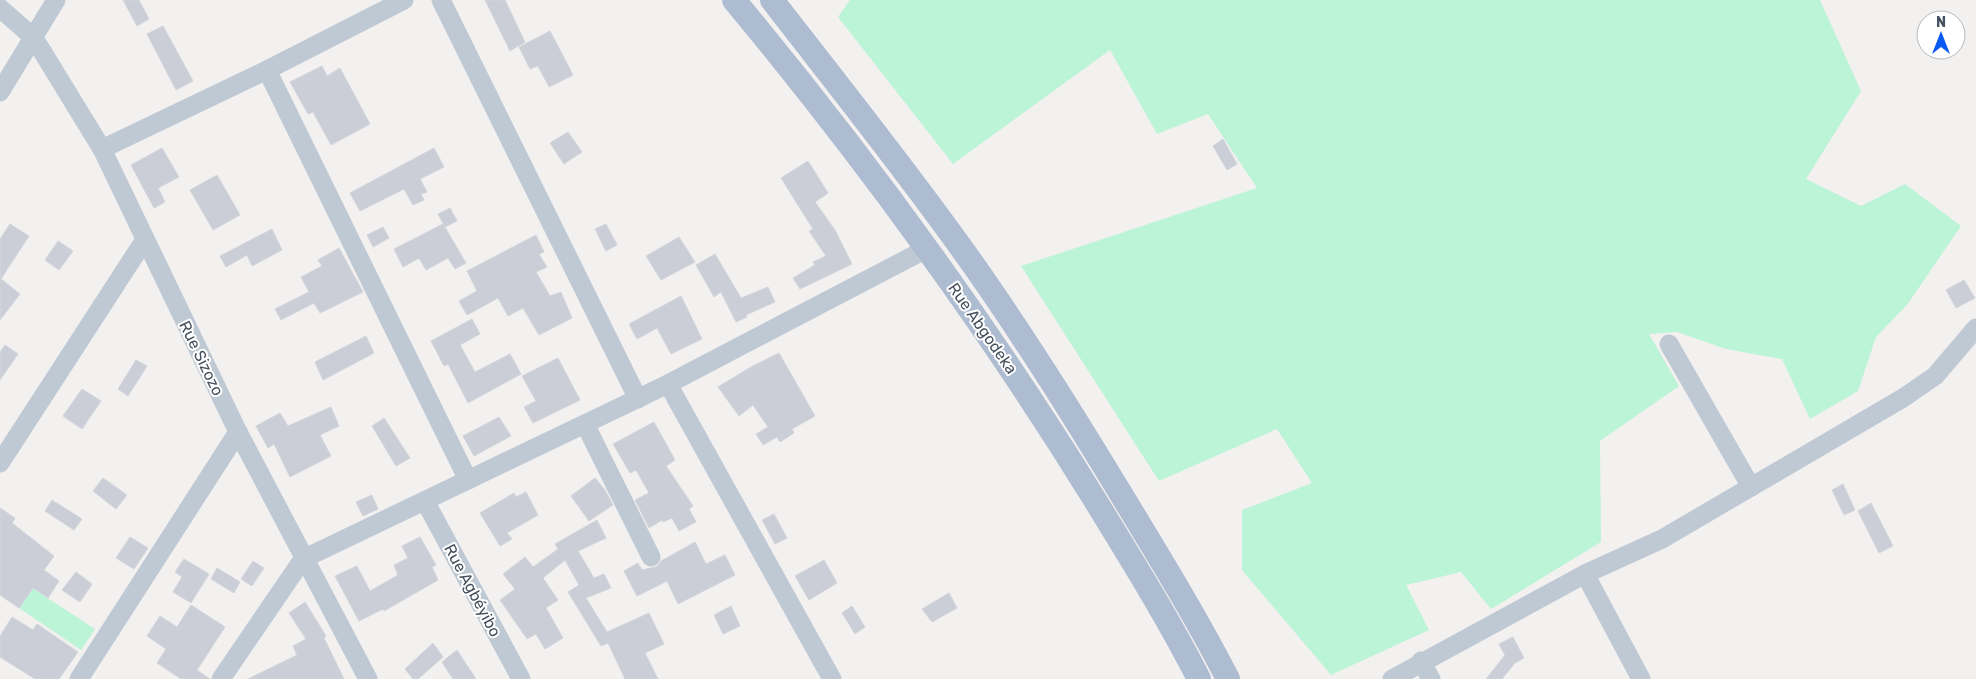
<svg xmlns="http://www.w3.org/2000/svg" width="1976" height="679" font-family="Rubik,sans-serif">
	<rect width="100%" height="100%" fill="#f3f0f0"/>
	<g fill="#bbf4d6">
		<path d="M850,0h970l41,91 -55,88 55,27 44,-22 56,42 -54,79 -31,32 -18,54 -48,28 -28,-60 -56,-10 -49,-17 -28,2 30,52 -79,55 1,101 -110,67 -30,-37 -55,13 23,45 -98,45 -89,-105v-60l70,-27 -35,-54 -118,52 -138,-215 236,-78 -49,-74 -51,20 -47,-84 -157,114 -115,-147z"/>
		<path d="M32,588l63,41 -14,21 -62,-42z"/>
	</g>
	<g fill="#cbced6" stroke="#d3d5dc">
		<path d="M123,0h16l10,19 -12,7z"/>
		<path d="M485,0h20l20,42 -15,9z"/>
		<path d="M163,26l30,55 -17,9 -29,-56z"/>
		<path d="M550,31l23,44 -24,12 -11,-21 -8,3 -11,-22z"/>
		<path d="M322,66l5,10 13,-8 30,56 -39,21 -18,-33 -5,2 -18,-32z"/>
		<path d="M568,132l14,20 -18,12 -14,-21z"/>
		<path d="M1223,139l14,25 -10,6 -14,-24z"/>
		<path d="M162,148l17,29 -21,11 7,14 -11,6 -23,-43z"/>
		<path d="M434,148l10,19 -24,12 7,13 -6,2 3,6 -11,5 -9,-16 -44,22 -10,-18z"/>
		<path d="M808,161l20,32 -13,9 20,28 17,34 -52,25 -7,-11 22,-13 -2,-3 13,-6 -17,-25 4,-2 -32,-51z"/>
		<path d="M217,175l23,40 -27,15 -23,-40z"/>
		<path d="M450,208l7,13 -12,6 -7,-13z"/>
		<path d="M10,224l19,12 -28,43 19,15 -20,26v-81z"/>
		<path d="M443,224l23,39 -11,6 -7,-11 -22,12 -7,-12 -16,9 -9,-18z"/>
		<path d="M606,224l11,21 -11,6 -11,-22z"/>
		<path d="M383,227l6,11 -16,9 -6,-12z"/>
		<path d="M272,229l10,21 -30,16 -5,-11 -21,12 -6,-11z"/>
		<path d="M536,235l8,17 -5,2 8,13 -11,5 14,24 11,-4 11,26 -33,17 -16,-27 -15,8 -10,-18 -31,17 -8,-14 18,-10 -10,-20z"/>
		<path d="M679,237l16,25 -34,18 -15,-24z"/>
		<path d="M58,241l15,10 -14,19 -14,-10z"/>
		<path d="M339,248l24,44 -43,21 -6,-10 -33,17 -6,-11 34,-17 -8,-15 21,-11 -4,-6z"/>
		<path d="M715,254l26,44 27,-11 7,15 -29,13 1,2 -11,5 -15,-30 -7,5 -18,-32z"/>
		<path d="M1964,280l11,18 -19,10 -10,-18z"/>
		<path d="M681,296l21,43 -31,15 -14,-26 -20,11 -8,-15z"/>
		<path d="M472,319l8,15 -20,11 15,27 35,-18 11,20 -53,29 -20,-39 -4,2 -13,-25z"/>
		<path d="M366,336l8,17 -51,27 -8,-18z"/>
		<path d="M5,345l13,9 -18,26v-28z"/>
		<path d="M779,353l36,63 -23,13 2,4 -14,9 -3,-5 -14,8 -7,-11 12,-7 -15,-22 -14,11 -21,-29 33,-20z"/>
		<path d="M558,358l22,42 -47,23 -9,-16 12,-6 -14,-25z"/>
		<path d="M136,360l11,6 -19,30 -10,-7z"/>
		<path d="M82,389l19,12 -19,28 -19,-13z"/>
		<path d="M331,407l8,19 -19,9 11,21 -41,21 -16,-33 -6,4 -12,-22 24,-13 8,13z"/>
		<path d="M499,417l12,19 -37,20 -11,-20z"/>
		<path d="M384,418l26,40 -14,8 -24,-40z"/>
		<path d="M654,422l21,38 -9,6 27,40 -4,3 7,13 -17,9 -7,-13 -9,4 -1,-2 -13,8 -14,-28 14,-7 -13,-23 -6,3 -17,-29z"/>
		<path d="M103,478l24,17 -11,14 -23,-18z"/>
		<path d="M595,478l10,12 8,15 -24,16 -18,-25z"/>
		<path d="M1843,484l12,26 -11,5 -12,-25z"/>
		<path d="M526,492l12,23 -31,18 5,6 -12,7 -20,-33 34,-20 2,4z"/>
		<path d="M372,495l6,14 -15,7 -7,-14z"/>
		<path d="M52,500l30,19 -8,11 -29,-19z"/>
		<path d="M1871,503l22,43 -14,7 -21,-42z"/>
		<path d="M0,508l15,10 -3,5 42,33 -10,14 15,11 -11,17 -15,-10 -14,20 -19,-13z"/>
		<path d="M774,514l13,24 -12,6 -13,-24z"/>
		<path d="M597,520l9,18 -28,13 16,27 10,-4 7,14 -25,10 21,34 42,-19 15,31 -19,9 13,26h-33l-17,-36 -7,3 -33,-54 11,-7 -14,-25 -22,18 15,22 -12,8 17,30 -18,11 -9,-15 -9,5 -27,-39 15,-11 -12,-15 22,-17 8,10 25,-18 -3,-5z"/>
		<path d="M130,537l18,11 -14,21 -18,-11z"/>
		<path d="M420,537l16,28 -4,2 6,13 -54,31 -1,-2 -24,12 -24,-45 22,-10 13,25 28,-16 -4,-10 14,-7 -6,-12z"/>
		<path d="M695,542l11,22 19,-9 10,20 -57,29 -11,-23 -30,15 -13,-25 14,-8 4,7 14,-3 5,-6z"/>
		<path d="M184,559l25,15 -18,29 -18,-11 9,-15 -7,-5z"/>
		<path d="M824,560l13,23 -28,17 -14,-24z"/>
		<path d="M253,561l11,7 -12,18 -11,-7z"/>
		<path d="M217,568l23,14 -6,11 -23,-14z"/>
		<path d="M76,572l16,12 -12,18 -18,-12z"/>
		<path d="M949,593l8,15 -25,14 -10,-13z"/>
		<path d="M305,602l21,34 -2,2 20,41h-96l49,-24 -4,-9 13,-7 -17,-26z"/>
		<path d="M191,605l34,22 -28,43 13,9h-29l-24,-16 9,-14 -19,-13 13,-20 17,11z"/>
		<path d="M731,606l9,20 -17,8 -9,-19z"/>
		<path d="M852,606l13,21 -10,7 -13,-21z"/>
		<path d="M12,617l21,13 4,-6 41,28 -19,27h-24l-35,-22v-21z"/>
		<path d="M1513,637l11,21 -9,5 -13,16h-16l19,-24 -6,-11z"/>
		<path d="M433,643l10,14 -25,22h-5l-8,-10z"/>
		<path d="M457,650l19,29h-23l-11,-17z"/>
	</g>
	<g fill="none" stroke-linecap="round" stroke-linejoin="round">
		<g stroke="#bfc9d3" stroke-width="19">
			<path d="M441,0l197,399"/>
			<path d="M0,8l34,30 68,111 136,283 130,247"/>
			<path d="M267,70l201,410"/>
			<path d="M0,92l56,-92"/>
			<path d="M102,149l165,-79 137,-70"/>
			<path d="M1669,344l82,143"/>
			<path d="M668,384l164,295"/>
			<path d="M585,424l66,133"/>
			<path d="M0,463l144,-222"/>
			<path d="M425,501l96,178"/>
			<path d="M1585,574l56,105"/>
			<path d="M1421,661l10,18"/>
			<path d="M79,679l159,-247"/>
			<path d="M221,679l82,-120 365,-175 260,-136"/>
			<path d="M1392,679l193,-105 77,-35 241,-141 32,-22 41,-48"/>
		</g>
		<g stroke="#adbcd1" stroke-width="24">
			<path d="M734,0c131,158 253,325 361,500 36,59 73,118 104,179"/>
			<path d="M772,0c62,80 126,160 185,242 59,81 112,166 164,252 37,61 74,121 107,185"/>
		</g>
	</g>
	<g text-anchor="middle" stroke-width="4" stroke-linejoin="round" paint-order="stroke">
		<g font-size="16" fill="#46515f" stroke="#fff">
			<text transform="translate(983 328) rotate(55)" y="6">Rue Abgodeka</text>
			<text transform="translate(202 358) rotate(64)" y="6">Rue Sizozo</text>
			<text transform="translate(473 590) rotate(62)" y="6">Rue Agbéyibo</text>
		</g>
	</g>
	<g transform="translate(1941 35)"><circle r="24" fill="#ffffff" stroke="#b5b9bf"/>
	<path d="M0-4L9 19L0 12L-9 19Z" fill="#0858f4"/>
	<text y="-8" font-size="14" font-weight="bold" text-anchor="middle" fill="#46515f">N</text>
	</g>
</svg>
